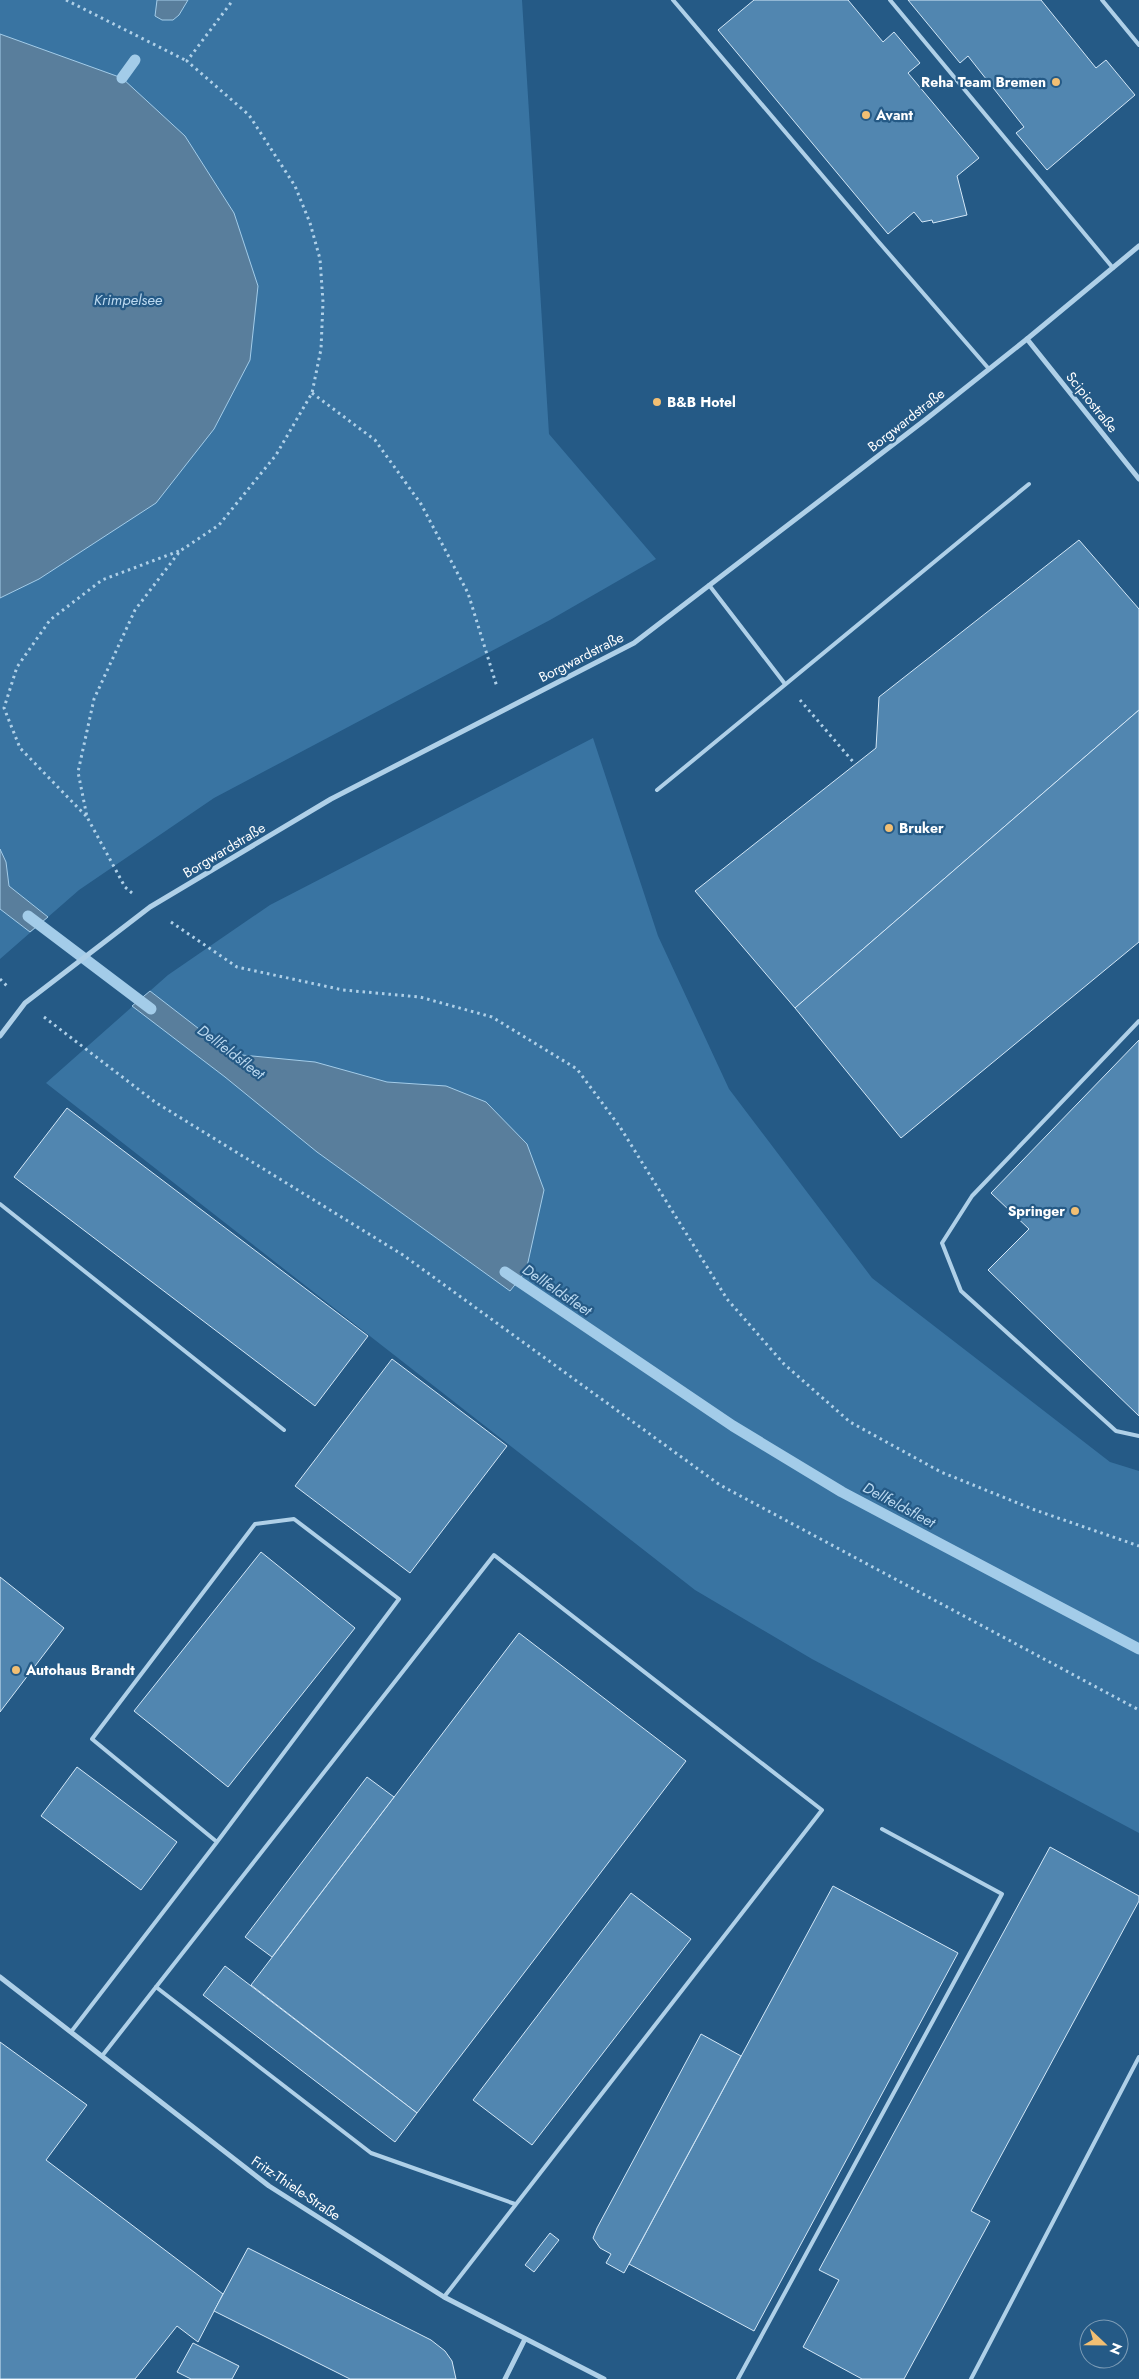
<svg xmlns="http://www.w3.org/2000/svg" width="1139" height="2379" font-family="Jost,sans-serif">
	<rect width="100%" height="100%" fill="#255a86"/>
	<g fill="#3974a2">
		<path d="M0,0h522l27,434 107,125 -106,61 -336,178 -135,92 -79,69z"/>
		<path d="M593,738l65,198 71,153 143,189 238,184 29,9v362l-327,-174 -117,-69 -649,-507 122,-108 102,-70z"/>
	</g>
	<g fill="#597e9c" stroke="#a3cce9">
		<path d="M157,0h31l-9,15 -6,5h-11l-7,-4z"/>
		<path d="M0,34l122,44 63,58 49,77 24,73 -8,74 -36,69 -58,74 -117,76 -39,19z"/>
		<path d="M0,849l6,13 3,24 39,31 -18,15 -30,-23z"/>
		<path d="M150,991l75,58 17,6 73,7 72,20 59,4 40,16 41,42 17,46 -18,81 -16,20 -193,-139 -92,-75 -93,-71z"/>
	</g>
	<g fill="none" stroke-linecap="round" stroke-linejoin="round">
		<g stroke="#a3cce9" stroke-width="11">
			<path d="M122,78l13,-18"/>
			<path d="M28,916l123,93"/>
			<path d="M505,1272l228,154 109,66 297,157"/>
		</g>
	</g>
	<g fill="#5186b0" stroke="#d3e7f7">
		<path d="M754,0h94l35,42 11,-10 26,31 -12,10 71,85 -22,18 10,39 -34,8 -1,-3 -10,2 -8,-10 -26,22 -170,-204z"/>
		<path d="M908,0h133l55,68 10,-8 29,35 -88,75 -31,-37 8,-6 -56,-71 -8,7z"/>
		<path d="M1079,540l60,69v101l-344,298 -100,-117 181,-143 3,-51z"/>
		<path d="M1139,710v232l-238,196 -106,-130z"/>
		<path d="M1139,1040v376l-151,-146 41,-41 -38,-36z"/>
		<path d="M67,1108l301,228 -53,70 -301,-229z"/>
		<path d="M392,1359l115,87 -97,127 -115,-87z"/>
		<path d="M261,1552l94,76 -127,159 -94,-76z"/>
		<path d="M0,1577l64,51 -64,84z"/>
		<path d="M519,1633l167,128 -269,352 -166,-128z"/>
		<path d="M77,1767l100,75 -36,48 -100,-74z"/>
		<path d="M367,1777l27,20 -122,160 -27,-20z"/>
		<path d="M1050,1847l89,49v5l-168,310 19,10 -86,158h-42l-59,-32 36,-67 -20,-10z"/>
		<path d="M833,1886l125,67 -204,378 -125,-67z"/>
		<path d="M631,1893l60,46 -159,206 -59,-45z"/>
		<path d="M225,1966l192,147 -22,29 -192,-147z"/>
		<path d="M701,2034l40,22 -117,217 -18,-10 5,-9 -11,-6 -7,-10 4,-10z"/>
		<path d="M0,2042l87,63 -41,55 177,134 -25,48 -21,-16 -42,53h-135z"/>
		<path d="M550,2233l9,7 -25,32 -9,-7z"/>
		<path d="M248,2248l183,92 14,11 7,10 4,18h-106l-136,-68z"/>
		<path d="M193,2343l46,23 -7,13h-41l-14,-7z"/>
	</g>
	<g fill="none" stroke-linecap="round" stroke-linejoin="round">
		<g stroke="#afd0e8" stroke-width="3" stroke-dasharray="2.5 4" stroke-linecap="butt">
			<path d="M66,0l121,61"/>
			<path d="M312,393l63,47 46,64 47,89 29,94"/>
			<path d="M800,700l55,64"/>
			<path d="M86,816l-66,-68 -16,-40 13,-41 33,-47 52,-40 77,-29"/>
			<path d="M132,893l-7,-6 -38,-70 -9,-45 16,-73 41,-89 45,-59 39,-26 57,-70 36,-62 9,-44 2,-47 -3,-43 -10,-36 -15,-37 -46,-71 -62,-54 46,-61"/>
			<path d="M171,922l66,45 106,23 77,7 72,20 85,52 43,58 107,172 57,65 66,58 91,50 94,38 104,36"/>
			<path d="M0,979l9,9"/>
			<path d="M44,1017l111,85 248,153 317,230 419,225"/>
		</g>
		<g stroke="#afd0e8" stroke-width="4">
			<path d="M673,0l204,240 112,129"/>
			<path d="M890,0l223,268"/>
			<path d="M1102,0l37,45"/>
			<path d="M709,585l76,99"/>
			<path d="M657,790l372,-306"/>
			<path d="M1139,1021l-167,175 -30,47 19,48 155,140 23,5"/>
			<path d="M0,1204l284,226"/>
			<path d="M156,1987l215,166 144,51"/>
			<path d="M71,2032l146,-190 182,-243 -105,-80 -39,5 -163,215 125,103"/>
			<path d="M102,2056l392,-501 328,255 -378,487"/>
			<path d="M738,2379l264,-485 -120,-65"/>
			<path d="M971,2379l168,-322"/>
		</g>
		<g stroke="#afd0e8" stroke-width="5">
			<path d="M1027,339l112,140"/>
			<path d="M0,1036l25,-33 125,-96 181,-108 303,-156 291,-223 102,-81 112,-93"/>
			<path d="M0,1977l269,209 175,111 160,82"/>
			<path d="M505,2379l20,-40"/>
		</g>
	</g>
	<g fill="#f2bf73" stroke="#255a86" stroke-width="2">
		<circle cx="1056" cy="82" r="5"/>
		<circle cx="866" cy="115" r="5"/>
		<circle cx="657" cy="402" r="5"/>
		<circle cx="889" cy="828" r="5"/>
		<circle cx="1075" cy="1211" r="5"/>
		<circle cx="16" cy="1670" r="5"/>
	</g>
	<g text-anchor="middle" stroke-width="4.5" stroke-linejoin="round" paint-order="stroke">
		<g font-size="14" font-weight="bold" fill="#fff" stroke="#255a86" text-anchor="start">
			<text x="1046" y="87" text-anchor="end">Reha Team Bremen</text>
			<text x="876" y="120">Avant</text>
			<text x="667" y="407">B&amp;B Hotel</text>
			<text x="899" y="833">Bruker</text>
			<text x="1065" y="1216" text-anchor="end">Springer</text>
			<text x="26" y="1675">Autohaus Brandt</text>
		</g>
		<g font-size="14" fill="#fff" stroke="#255a86">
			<text transform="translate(1092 402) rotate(51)" y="5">Scipiostraße</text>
			<text transform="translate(906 420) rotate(-38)" y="5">Borgwardstraße</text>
			<text transform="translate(581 657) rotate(-27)" y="5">Borgwardstraße</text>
			<text transform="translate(224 850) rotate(-31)" y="5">Borgwardstraße</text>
			<text transform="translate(296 2188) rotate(34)" y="5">Fritz-Thiele-Straße</text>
		</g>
		<g font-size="15" font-style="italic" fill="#bbd9f0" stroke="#255a86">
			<text x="128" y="305">Krimpelsee</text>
			<text transform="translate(231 1052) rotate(37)" y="5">Dellfeldsfleet</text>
			<text transform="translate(557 1290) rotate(34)" y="5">Dellfeldsfleet</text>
			<text transform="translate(899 1505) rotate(28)" y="5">Dellfeldsfleet</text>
		</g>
	</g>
	<g transform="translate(1104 2344) rotate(112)"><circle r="24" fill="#255a86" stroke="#7c9cb6"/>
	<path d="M0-4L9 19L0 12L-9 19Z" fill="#f2bf73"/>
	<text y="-8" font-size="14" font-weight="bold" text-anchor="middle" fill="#ffffff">N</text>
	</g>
</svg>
